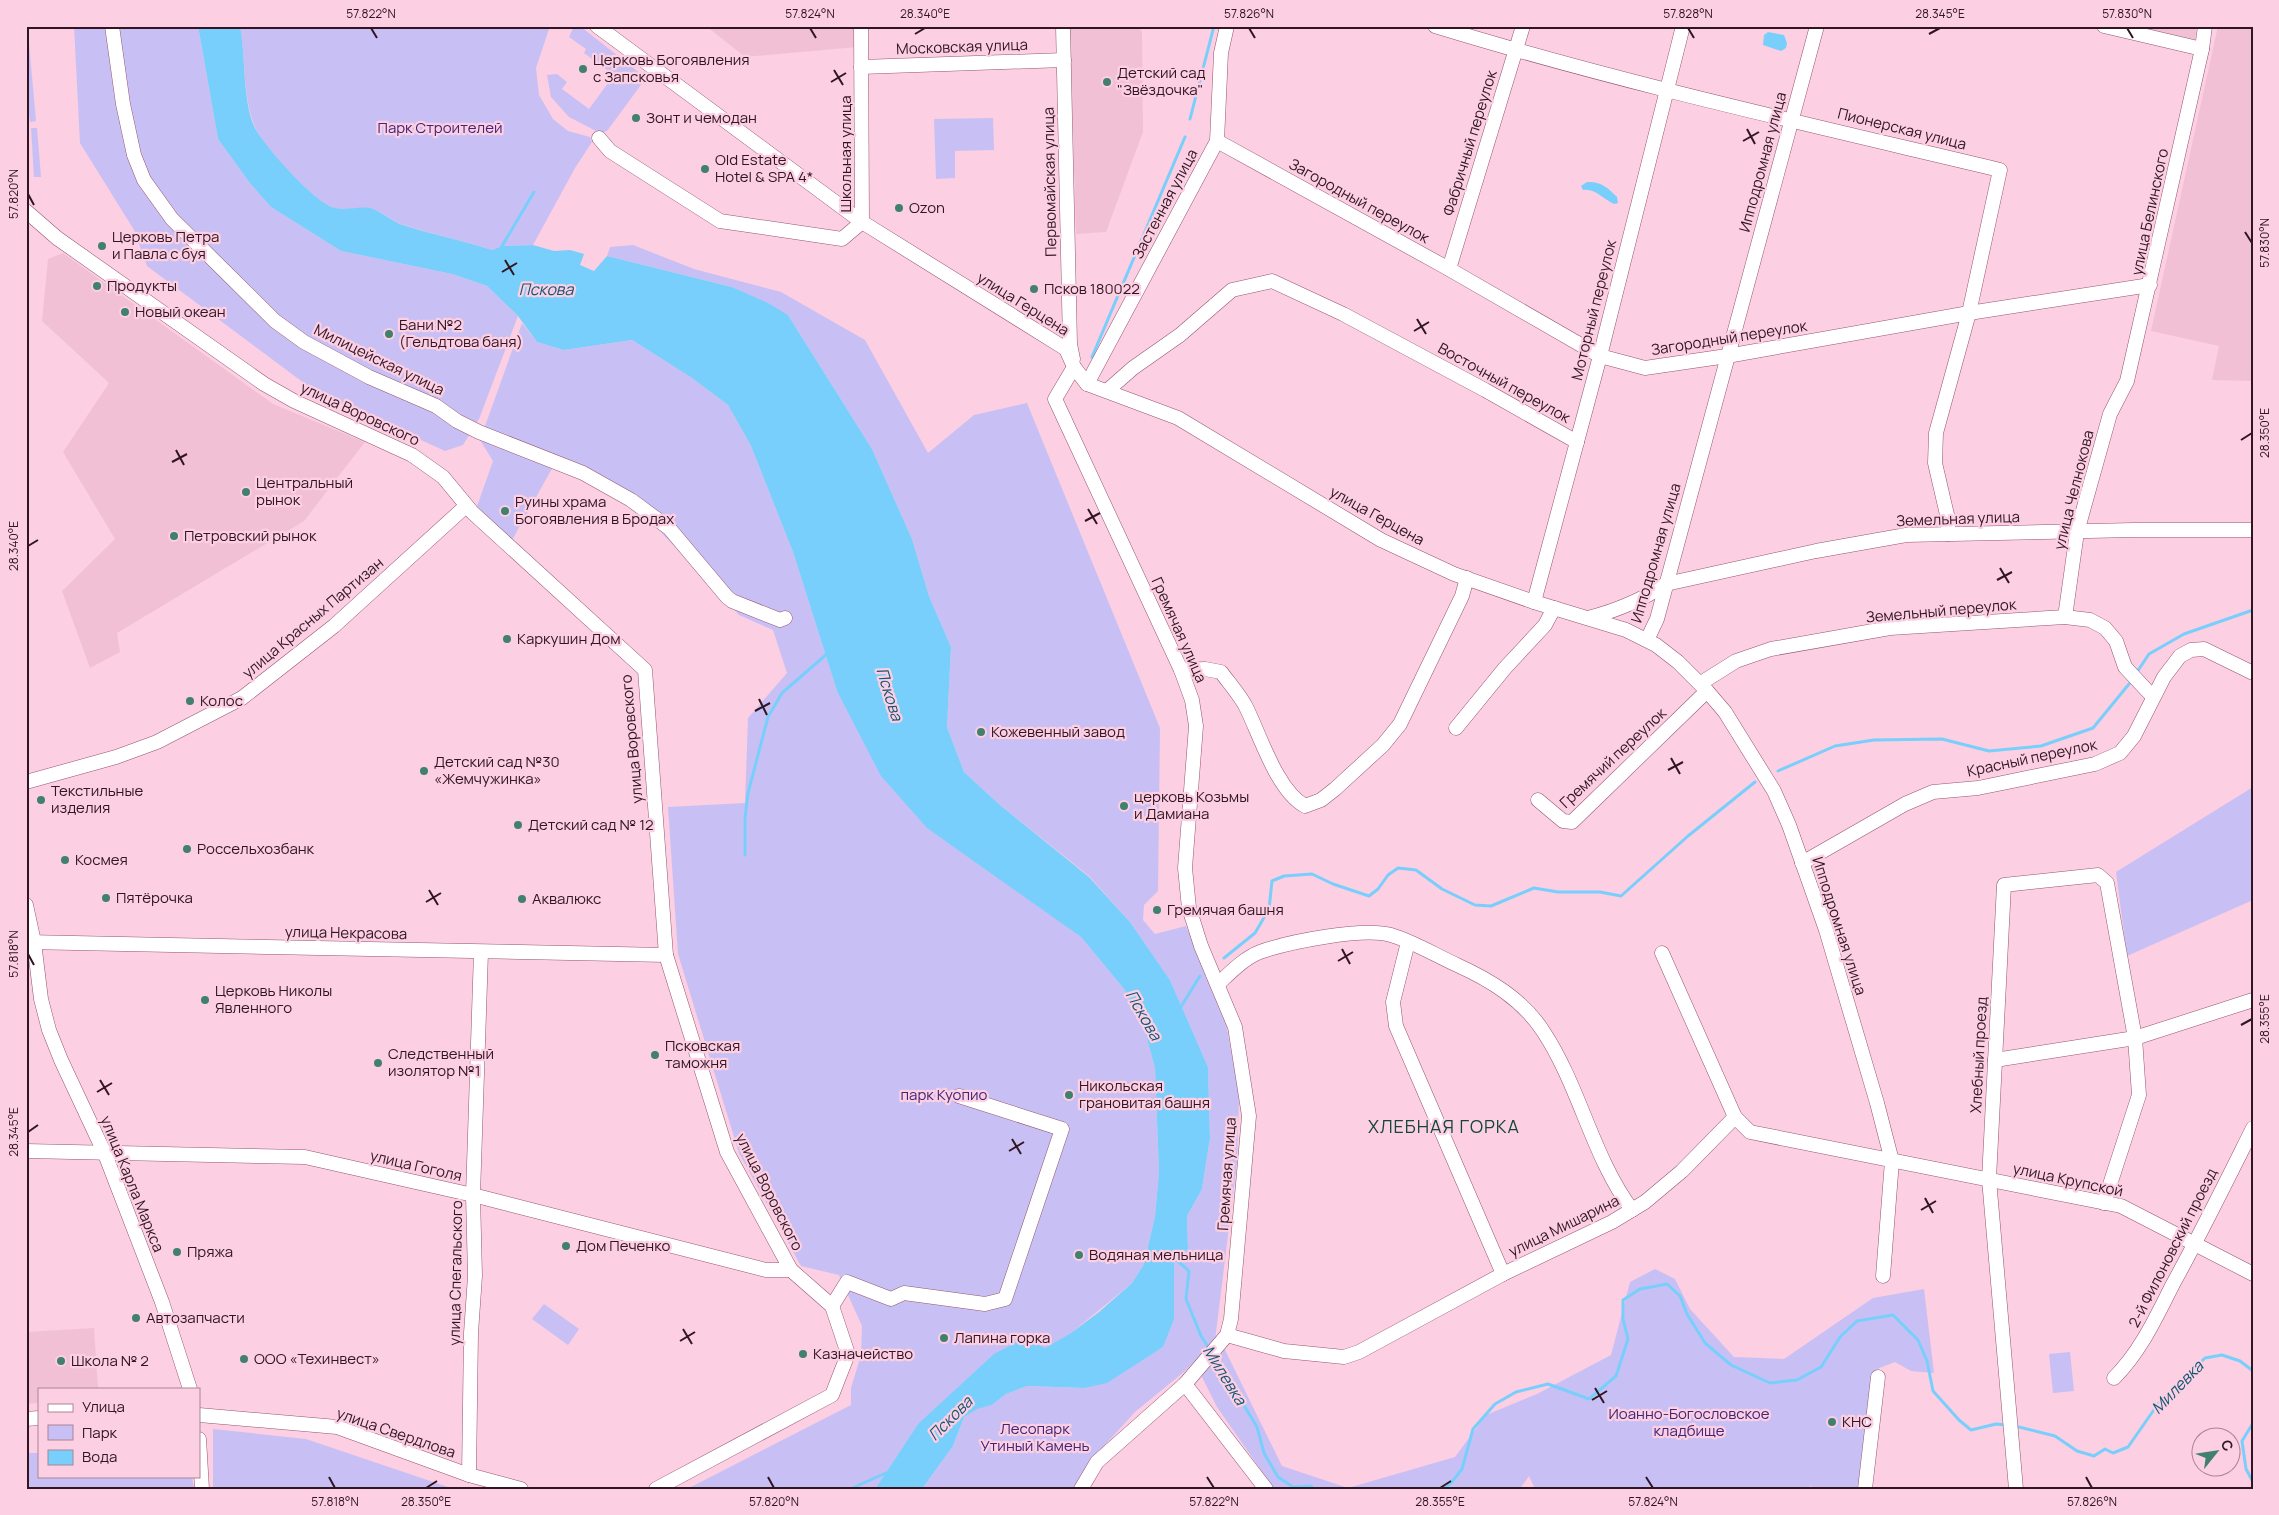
<svg xmlns="http://www.w3.org/2000/svg" width="2279" height="1515" font-family="Manrope,sans-serif">
	<rect width="100%" height="100%" fill="#fccfe2"/>
	<g fill="#f2c0d4">
		<path d="M706,26h151v21l-112,10z"/>
		<path d="M1070,26h68l4,6 1,100 -37,100 -30,2z"/>
		<path d="M2134,26h63l-2,14z"/>
		<path d="M2218,26h35l-1,355 -40,-1 7,-34 -68,-15z"/>
		<path d="M63,253l210,151 92,38 -61,79 -187,112 3,19 -30,16 -28,-77 53,-52 -52,-87 46,-69 -67,-62 6,-62z"/>
		<path d="M94,1328l4,61h-59v14l-13,1v-72z"/>
	</g>
	<g fill="#c8c0f4">
		<path d="M74,26h124l20,113 31,43 22,25 70,44 111,23 35,12 31,30 -39,103 -16,26 -18,6 -129,-59 -169,-126 -13,-36 -54,-87z"/>
		<path d="M240,26h310l-14,42 3,27 14,24 15,12 22,6 2,5 -17,26 -42,77 -31,1 -10,4c-30,-10 -61,-16 -91,-26 -10,-4 -20,-13 -30,-15 -12,-3 -27,3 -38,-1 -20,-9 -70,-60 -78,-81 -13,-31 -9,-68 -15,-101z"/>
		<path d="M574,26h6l66,52 -39,53 -7,2 -31,-16 -18,-20 -4,-22 10,-1 10,8 -5,7 27,20 25,-34 -30,-22 2,-4 -17,-12z"/>
		<path d="M26,32h2l8,89 -6,1 -4,-35z"/>
		<path d="M993,118l1,32 -39,1v27l-19,1 -2,-60z"/>
		<path d="M31,128h6l4,49h-7z"/>
		<path d="M633,245l61,24 87,23 84,48 63,113 46,-38 53,-12 133,325 -2,163 -14,14 -1,15 12,14 31,-8 40,97 13,73 -2,66 -22,179 -30,30 -50,41 -42,46 -16,31h-155l31,-43 11,-29 13,-9 15,-3 14,-11 21,-8 57,2 37,-15 42,-26 11,-61v-27l14,-10 -1,-33 15,-27 8,-51 -2,-71 -38,-87 -40,-58 -41,-46 -89,-71 -36,-33 -17,-45 4,-80 -22,-51 -17,-57 -40,-90 -84,-134 -56,-28 -125,-31 3,-9z"/>
		<path d="M522,323l15,19 27,8 68,-10 60,38 36,27 23,41 42,106 44,139 184,202 60,44 43,52 20,39 11,40 4,104 -4,44 -11,48 -12,19 -61,50 -153,91 -43,65h-188l164,-84v-17l10,-33 1,-29 -23,-51 -38,-9 -62,-113 -61,-199 -10,-147 77,-4 3,-85 39,-45 -14,-43 -34,-15 -98,-104 -87,-46 -43,77 -35,-33 17,-48 -13,-21z"/>
		<path d="M2253,787v113l-126,56 -11,-84z"/>
		<path d="M1655,1269l20,10 15,30 44,48 50,2 89,-61 51,-9 10,84 -23,-2 -16,-9 -18,7 -16,120h-44l-7,-3 -2,3h-273l-6,-13 -9,13h-246l-57,-82 -16,-32 23,-27 58,118 66,22 107,-31 31,-42 51,-21 74,-39 19,-73z"/>
		<path d="M544,1304l35,25 -11,16 -36,-26z"/>
		<path d="M2070,1352l4,39 -21,2 -4,-39z"/>
		<path d="M213,1429l93,10 148,50h-241z"/>
		<path d="M26,1453h13v23h153l2,13h-168z"/>
	</g>
	<g fill="#79cffb">
		<path d="M198,26h42c6,31 2,75 15,102 9,18 61,76 80,80 12,3 27,-3 38,1 10,4 18,11 27,15 30,10 62,16 92,26l10,-4 31,-1 21,6 16,-1 14,4 -4,11 14,6 13,-15 125,31 36,16 20,12 84,134 40,90 17,57 22,51 -4,80 17,45 36,33 89,72 41,45 40,58 38,87 2,71 -8,51 -15,27 1,33 -14,10v60l-11,28 -56,36 -23,5 -57,-2 -21,8 -14,11 -15,4 -13,8 -11,29 -31,43h-47l43,-65 76,-70 30,-16 21,10 26,-15 28,-21 33,-29 12,-19 11,-48 4,-44 -4,-104 -11,-40 -20,-39 -43,-52 -154,-109 -46,-52 -44,-85 -44,-139 -42,-106 -23,-41 -36,-27 -60,-38 -68,10 -27,-8 -19,-26 -31,-30 -35,-12 -111,-23 -70,-44 -22,-25 -31,-43z"/>
		<path d="M1768,32l16,3 3,8 -1,5 -5,3 -18,-6 1,-10z"/>
		<path d="M1587,182c14,-1 21,6 30,15l1,6 -4,1c-11,-5 -19,-16 -31,-14l-2,-4z"/>
	</g>
	<g fill="none" stroke-linecap="round" stroke-linejoin="round">
		<g stroke="#79cffb" stroke-width="3">
			<path d="M1190,119l24,-93"/>
			<path d="M502,246l32,-54"/>
			<path d="M1092,357l93,-220"/>
			<path d="M2137,672l12,-18 35,-20 69,-24"/>
			<path d="M1778,771l57,-25 39,-6 68,-1 47,12 52,-5 52,-18 36,-44"/>
			<path d="M745,855v-37l3,-25 20,-76 14,-24 46,-40"/>
			<path d="M1224,958l31,-25 14,-24 3,-28 12,-5 28,-2 21,10 36,12 9,-7 10,-14 10,-7 18,2 26,19 33,16 16,1 43,-18 24,4h42l21,4 67,-60 67,-54"/>
			<path d="M1179,1010l21,-34"/>
			<path d="M1173,1257l16,14 -3,28 15,37 9,14"/>
			<path d="M1215,1357l42,70 7,26 14,24 15,10 18,-1 3,3"/>
			<path d="M2253,1423l-11,18 4,28 7,13"/>
			<path d="M2015,1426l40,10 22,15 17,5 11,-7 8,4 15,-6 30,-43 47,-46 17,-3 18,6 13,10"/>
			<path d="M850,1489l36,-16"/>
			<path d="M1443,1489l8,-6 11,-14 11,-40 22,-25 21,-12 32,-8 41,15 27,-23 12,-37 -5,-20v-19l17,-11 27,-5 13,12 7,18 18,29 26,22 39,18 27,-3 24,-13 19,-30 17,-16 36,-6 25,25 9,21 6,30 26,29 12,10 25,-6 10,1"/>
		</g>
		<defs>
			<g id="minor">
				<path d="M112,26l11,78 11,51 10,25 28,39 103,102 29,21 65,35 67,29 21,15 22,11 104,41 48,27 38,28 58,69 5,4 48,19 5,-2"/>
				<path d="M597,26l265,196 204,127 8,18 13,17 91,34 203,122 73,34 80,28 92,28 30,15 22,17 29,29 18,21 49,79 15,34 37,105 51,173 15,58 -9,115"/>
				<path d="M1063,26l7,318 3,15"/>
				<path d="M1435,26c186,57 376,99 565,144l-31,143 -33,120 -1,30 13,56v15"/>
				<path d="M2104,26l98,23"/>
				<path d="M861,67l203,-7"/>
				<path d="M599,138l11,13 110,70 122,18 20,-17 -1,-196"/>
				<path d="M1217,141l232,128 151,87 45,12 82,-12 242,-43 181,-28"/>
				<path d="M26,211l31,27 207,146 30,17 118,54 31,22 29,35 173,158 21,285 61,197 64,118 41,36 16,48 -16,41 -176,94"/>
				<path d="M1449,269l74,-243"/>
				<path d="M1074,367l-19,32 126,271 11,30 4,26 -11,142 4,40 12,38 34,81 14,89 -18,203 -4,16 -42,49 -88,78 -16,27"/>
				<path d="M1087,384l130,-243 4,-88 6,-27"/>
				<path d="M1108,390l25,-22 47,-33 52,-45 40,-9 71,33 142,76 92,52"/>
				<path d="M1534,602l66,-246 83,-330"/>
				<path d="M2065,617l12,-85 33,-118 17,-33 75,-332 3,-23"/>
				<path d="M1588,618c27,-7 54,-18 78,-34l150,-33 90,-16 228,-5h119"/>
				<path d="M1647,640l10,-21 160,-593"/>
				<path d="M1181,670l24,-1 16,3c8,11 19,23 25,35 14,28 31,84 59,99l16,-6 14,-11 48,-44 17,-21 62,-128 5,-18"/>
				<path d="M1701,683l35,-22 35,-12 119,-21 175,-11 25,3 15,8 11,13 9,26 28,30"/>
				<path d="M1456,728l49,-60 40,-43 9,-17"/>
				<path d="M26,782l90,-25 41,-15 85,-44 92,-72 132,-120"/>
				<path d="M1538,800l25,21 9,1 135,-131"/>
				<path d="M1802,863l103,-59 28,-12 45,-4 117,-24 25,-11 14,-17 30,-59 16,-21 11,-6 13,-1 49,24"/>
				<path d="M26,905l8,37 7,57 8,31 12,30 44,94 57,148 28,87"/>
				<path d="M26,942l640,13"/>
				<path d="M1408,942l-15,60 3,24 107,248"/>
				<path d="M1662,953l73,164"/>
				<path d="M1218,984c12,-11 26,-26 42,-32 28,-10 103,-25 131,-17 23,7 44,20 66,30 33,15 65,34 86,66 37,56 49,125 89,179"/>
				<path d="M1995,1060l140,-22 118,-38"/>
				<path d="M26,1151l279,6 168,38 293,75h25"/>
				<path d="M832,1306l15,-24 44,17 13,-6 81,11 20,-5 57,-170 -103,-33"/>
				<path d="M1227,1335l57,16 60,6 15,-5 144,-78 109,-52 33,-20 37,-31 53,-54 15,15 371,74 132,68"/>
				<path d="M2114,1378c27,-27 42,-61 59,-94 28,-51 54,-104 80,-156"/>
				<path d="M1185,1384l81,105"/>
				<path d="M199,1415l138,12 132,48 52,14"/>
				<path d="M26,1419l13,-1"/>
				<path d="M199,1439l3,50"/>
				<path d="M469,1475l2,-142 4,-57 -2,-81 8,-243"/>
				<path d="M1865,1489l13,-112"/>
				<path d="M2016,1489l-27,-310 15,-294 94,-10 9,8 28,155 4,57 -35,108"/>
			</g>
		</defs>
		<use href="#minor" stroke="#965572" stroke-width="15"/>
		<use href="#minor" stroke="#fff" stroke-width="14"/>
	</g>
	<path fill="none" stroke="#301522" stroke-width="2" d="M371,28l6,10M810,28l6,10M1249,28l6,10M1688,28l6,10M2127,28l6,10M915,34l10,-6M1929,34l11,-6M834,70l9,15M831,82l15,-9M1747,129l8,15M1743,141l16,-9M28,194l6,11M2245,232l7,11M505,260l9,15M502,272l15,-9M1417,319l9,15M1414,331l15,-9M2241,440l11,-7M176,450l8,15M172,462l15,-8M1088,509l9,15M1085,521l15,-8M28,546l10,-6M2000,568l9,15M1997,580l15,-8M759,699l8,16M755,711l15,-8M1671,758l9,16M1668,770l15,-8M429,890l9,15M426,902l15,-9M1342,949l8,15M28,954l6,11M1338,961l15,-9M2241,1025l11,-6M100,1080l9,15M97,1092l15,-9M28,1132l10,-7M1012,1139l9,15M1009,1151l15,-9M1925,1198l8,15M1921,1210l15,-9M683,1329l9,15M680,1341l15,-9M1595,1388l9,15M1592,1400l15,-9M329,1477l6,11M768,1477l6,11M1207,1477l7,11M1646,1477l7,11M2086,1477l6,11M426,1488l11,-7M1440,1488l11,-7"/>
	<g fill="#41806d" stroke="#fccfe2" stroke-width="2">
		<circle cx="583" cy="69" r="5"/>
		<circle cx="1107" cy="82" r="5"/>
		<circle cx="636" cy="118" r="5"/>
		<circle cx="705" cy="169" r="5"/>
		<circle cx="899" cy="208" r="5"/>
		<circle cx="102" cy="246" r="5"/>
		<circle cx="97" cy="286" r="5"/>
		<circle cx="1034" cy="289" r="5"/>
		<circle cx="125" cy="312" r="5"/>
		<circle cx="389" cy="334" r="5"/>
		<circle cx="246" cy="492" r="5"/>
		<circle cx="505" cy="511" r="5"/>
		<circle cx="174" cy="536" r="5"/>
		<circle cx="507" cy="639" r="5"/>
		<circle cx="190" cy="701" r="5"/>
		<circle cx="981" cy="732" r="5"/>
		<circle cx="424" cy="771" r="5"/>
		<circle cx="41" cy="800" r="5"/>
		<circle cx="1124" cy="806" r="5"/>
		<circle cx="518" cy="825" r="5"/>
		<circle cx="187" cy="849" r="5"/>
		<circle cx="65" cy="860" r="5"/>
		<circle cx="106" cy="898" r="5"/>
		<circle cx="522" cy="899" r="5"/>
		<circle cx="1157" cy="910" r="5"/>
		<circle cx="205" cy="1000" r="5"/>
		<circle cx="655" cy="1055" r="5"/>
		<circle cx="378" cy="1063" r="5"/>
		<circle cx="1069" cy="1095" r="5"/>
		<circle cx="566" cy="1246" r="5"/>
		<circle cx="177" cy="1252" r="5"/>
		<circle cx="1079" cy="1255" r="5"/>
		<circle cx="136" cy="1318" r="5"/>
		<circle cx="944" cy="1338" r="5"/>
		<circle cx="803" cy="1354" r="5"/>
		<circle cx="244" cy="1359" r="5"/>
		<circle cx="61" cy="1361" r="5"/>
		<circle cx="1832" cy="1422" r="5"/>
	</g>
	<g text-anchor="middle" stroke-width="4.5" stroke-linejoin="round" paint-order="stroke">
		<g font-size="15" fill="#301522" stroke="#fccfe2">
			<text transform="translate(962 47) rotate(-2)" y="5">Московская улица</text>
			<text transform="translate(1902 129) rotate(14)" y="5">Пионерская улица</text>
			<text transform="translate(1470 143) rotate(-73)" y="5">Фабричный переулок</text>
			<text transform="translate(846 154) rotate(-90)" y="5">Школьная улица</text>
			<text transform="translate(1763 162) rotate(-75)" y="5">Ипподромная улица</text>
			<text transform="translate(1050 182) rotate(-91)" y="5">Первомайская улица</text>
			<text transform="translate(1359 201) rotate(29)" y="5">Загородный переулок</text>
			<text transform="translate(1165 204) rotate(-62)" y="5">Застенная улица</text>
			<text transform="translate(2150 212) rotate(-78)" y="5">улица Белинского</text>
			<text transform="translate(1023 304) rotate(32)" y="5">улица Герцена</text>
			<text transform="translate(1594 310) rotate(-76)" y="5">Моторный переулок</text>
			<text transform="translate(1729 338) rotate(-9)" y="5">Загородный переулок</text>
			<text transform="translate(379 360) rotate(26)" y="5">Милицейская улица</text>
			<text transform="translate(1504 383) rotate(29)" y="5">Восточный переулок</text>
			<text transform="translate(360 414) rotate(25)" y="5">улица Воровского</text>
			<text transform="translate(2074 490) rotate(-76)" y="5">улица Челнокова</text>
			<text transform="translate(1377 516) rotate(29)" y="5">улица Герцена</text>
			<text transform="translate(1958 519) rotate(-2)" y="5">Земельная улица</text>
			<text transform="translate(1656 553) rotate(-74)" y="5">Ипподромная улица</text>
			<text transform="translate(1941 611) rotate(-5)" y="5">Земельный переулок</text>
			<text transform="translate(313 618) rotate(-40)" y="5">улица Красных Партизан</text>
			<text transform="translate(1179 630) rotate(66)" y="5">Гремячая улица</text>
			<text transform="translate(632 739) rotate(-95)" y="5">улица Воровского</text>
			<text transform="translate(1613 758) rotate(-43)" y="5">Гремячий переулок</text>
			<text transform="translate(2032 758) rotate(-12)" y="5">Красный переулок</text>
			<text transform="translate(1839 926) rotate(72)" y="5">Ипподромная улица</text>
			<text transform="translate(346 933) rotate(1)" y="5">улица Некрасова</text>
			<text transform="translate(1979 1055) rotate(-87)" y="5">Хлебный проезд</text>
			<text transform="translate(416 1166) rotate(13)" y="5">улица Гоголя</text>
			<text transform="translate(1227 1174) rotate(-86)" y="5">Гремячая улица</text>
			<text transform="translate(2068 1180) rotate(12)" y="5">улица Крупской</text>
			<text transform="translate(132 1184) rotate(68)" y="5">улица Карла Маркса</text>
			<text transform="translate(769 1192) rotate(63)" y="5">улица Воровского</text>
			<text transform="translate(1564 1226) rotate(-26)" y="5">улица Мишарина</text>
			<text transform="translate(2173 1248) rotate(-63)" y="5">2-й Филоновский проезд</text>
			<text transform="translate(456 1273) rotate(-89)" y="5">улица Спегальского</text>
			<text transform="translate(396 1433) rotate(19)" y="5">улица Свердлова</text>
		</g>
		<g font-size="15" fill="#301522" stroke="#fccfe2" text-anchor="start">
			<text x="593" y="65">Церковь Богоявления<tspan x="593" dy="17">с Запсковья</tspan></text>
			<text x="1117" y="78">Детский сад<tspan x="1117" dy="17">"Звёздочка"</tspan></text>
			<text x="646" y="123">Зонт и чемодан</text>
			<text x="715" y="165">Old Estate<tspan x="715" dy="17">Hotel &amp; SPA 4*</tspan></text>
			<text x="909" y="213">Ozon</text>
			<text x="112" y="242">Церковь Петра<tspan x="112" dy="17">и Павла с буя</tspan></text>
			<text x="107" y="291">Продукты</text>
			<text x="1044" y="294">Псков 180022</text>
			<text x="135" y="317">Новый океан</text>
			<text x="399" y="330">Бани №2<tspan x="399" dy="17">(Гельдтова баня)</tspan></text>
			<text x="256" y="488">Центральный<tspan x="256" dy="17">рынок</tspan></text>
			<text x="515" y="507">Руины храма<tspan x="515" dy="17">Богоявления в Бродах</tspan></text>
			<text x="184" y="541">Петровский рынок</text>
			<text x="517" y="644">Каркушин Дом</text>
			<text x="200" y="706">Колос</text>
			<text x="991" y="737">Кожевенный завод</text>
			<text x="434" y="767">Детский сад №30<tspan x="434" dy="17">«Жемчужинка»</tspan></text>
			<text x="51" y="796">Текстильные<tspan x="51" dy="17">изделия</tspan></text>
			<text x="1134" y="802">церковь Козьмы<tspan x="1134" dy="17">и Дамиана</tspan></text>
			<text x="528" y="830">Детский сад № 12</text>
			<text x="197" y="854">Россельхозбанк</text>
			<text x="75" y="865">Космея</text>
			<text x="116" y="903">Пятёрочка</text>
			<text x="532" y="904">Аквалюкс</text>
			<text x="1167" y="915">Гремячая башня</text>
			<text x="215" y="996">Церковь Николы<tspan x="215" dy="17">Явленного</tspan></text>
			<text x="665" y="1051">Псковская<tspan x="665" dy="17">таможня</tspan></text>
			<text x="388" y="1059">Следственный<tspan x="388" dy="17">изолятор №1</tspan></text>
			<text x="1079" y="1091">Никольская<tspan x="1079" dy="17">грановитая башня</tspan></text>
			<text x="576" y="1251">Дом Печенко</text>
			<text x="187" y="1257">Пряжа</text>
			<text x="1089" y="1260">Водяная мельница</text>
			<text x="146" y="1323">Автозапчасти</text>
			<text x="954" y="1343">Лапина горка</text>
			<text x="813" y="1359">Казначейство</text>
			<text x="254" y="1364">ООО «Техинвест»</text>
			<text x="71" y="1366">Школа № 2</text>
			<text x="1842" y="1427">КНС</text>
		</g>
		<g font-size="15" fill="#3e2578" stroke="#fccfe2">
			<text x="440" y="133">Парк Строителей</text>
			<text x="944" y="1100">парк Куопио</text>
			<text x="1689" y="1419">Иоанно-Богословское<tspan x="1689" dy="17">кладбище</tspan></text>
			<text x="1035" y="1434">Лесопарк<tspan x="1035" dy="17">Утиный Камень</tspan></text>
		</g>
		<g font-size="16" font-style="italic" fill="#135875" stroke="#fccfe2">
			<text x="546" y="295">Пскова</text>
			<text transform="translate(890 694) rotate(73)" y="6">Пскова</text>
			<text transform="translate(1144 1015) rotate(60)" y="6">Пскова</text>
			<text transform="translate(1225 1375) rotate(58)" y="6">Милевка</text>
			<text transform="translate(2177 1387) rotate(-46)" y="6">Милевка</text>
			<text transform="translate(950 1418) rotate(-45)" y="6">Пскова</text>
		</g>
		<g font-size="18" letter-spacing="1" fill="#124639" stroke="#fccfe2">
			<text x="1444" y="1133">ХЛЕБНАЯ ГОРКА</text>
		</g>
	</g>
	<rect width="2279" height="1515" fill="none" stroke="#fccfe2" stroke-width="55"/>
	<rect x="38" y="1388" width="162" height="90" fill="#fccfe2" stroke="#aa8595"/>
	<rect x="48" y="1404" width="25" height="8" fill="#ffffff" stroke="#aa8595"/>
	<text x="82" y="1412" font-size="15" fill="#301522">Улица</text>
	<rect x="48" y="1425" width="25" height="15" fill="#c8c0f4" stroke="#aa8595"/>
	<text x="82" y="1438" font-size="15" fill="#301522">Парк</text>
	<rect x="48" y="1450" width="25" height="15" fill="#79cffb" stroke="#aa8595"/>
	<text x="82" y="1462" font-size="15" fill="#301522">Вода</text>
	<g transform="translate(2216 1452) rotate(60)"><circle r="24" fill="#fccfe2" stroke="#aa8595"/>
	<path d="M0-4L9 19L0 12L-9 19Z" fill="#41806d"/>
	<text y="-8" font-size="14" font-weight="bold" text-anchor="middle" fill="#301522">С</text>
	</g>
	<rect x="28" y="28" width="2224" height="1460" fill="none" stroke="#301522" stroke-width="2"/>
	<g font-size="12" text-anchor="middle" fill="#301522">
		<text x="371" y="18">57.822°N</text>
		<text x="810" y="18">57.824°N</text>
		<text x="925" y="18">28.340°E</text>
		<text x="1249" y="18">57.826°N</text>
		<text x="1688" y="18">57.828°N</text>
		<text x="1940" y="18">28.345°E</text>
		<text x="2127" y="18">57.830°N</text>
		<text transform="translate(14 194) rotate(-90)" y="4">57.820°N</text>
		<text transform="translate(2265 243) rotate(-90)" y="4">57.830°N</text>
		<text transform="translate(2265 433) rotate(-90)" y="4">28.350°E</text>
		<text transform="translate(14 546) rotate(-90)" y="4">28.340°E</text>
		<text transform="translate(14 954) rotate(-90)" y="4">57.818°N</text>
		<text transform="translate(2265 1019) rotate(-90)" y="4">28.355°E</text>
		<text transform="translate(14 1132) rotate(-90)" y="4">28.345°E</text>
		<text x="335" y="1506">57.818°N</text>
		<text x="426" y="1506">28.350°E</text>
		<text x="774" y="1506">57.820°N</text>
		<text x="1214" y="1506">57.822°N</text>
		<text x="1440" y="1506">28.355°E</text>
		<text x="1653" y="1506">57.824°N</text>
		<text x="2092" y="1506">57.826°N</text>
	</g>
</svg>
